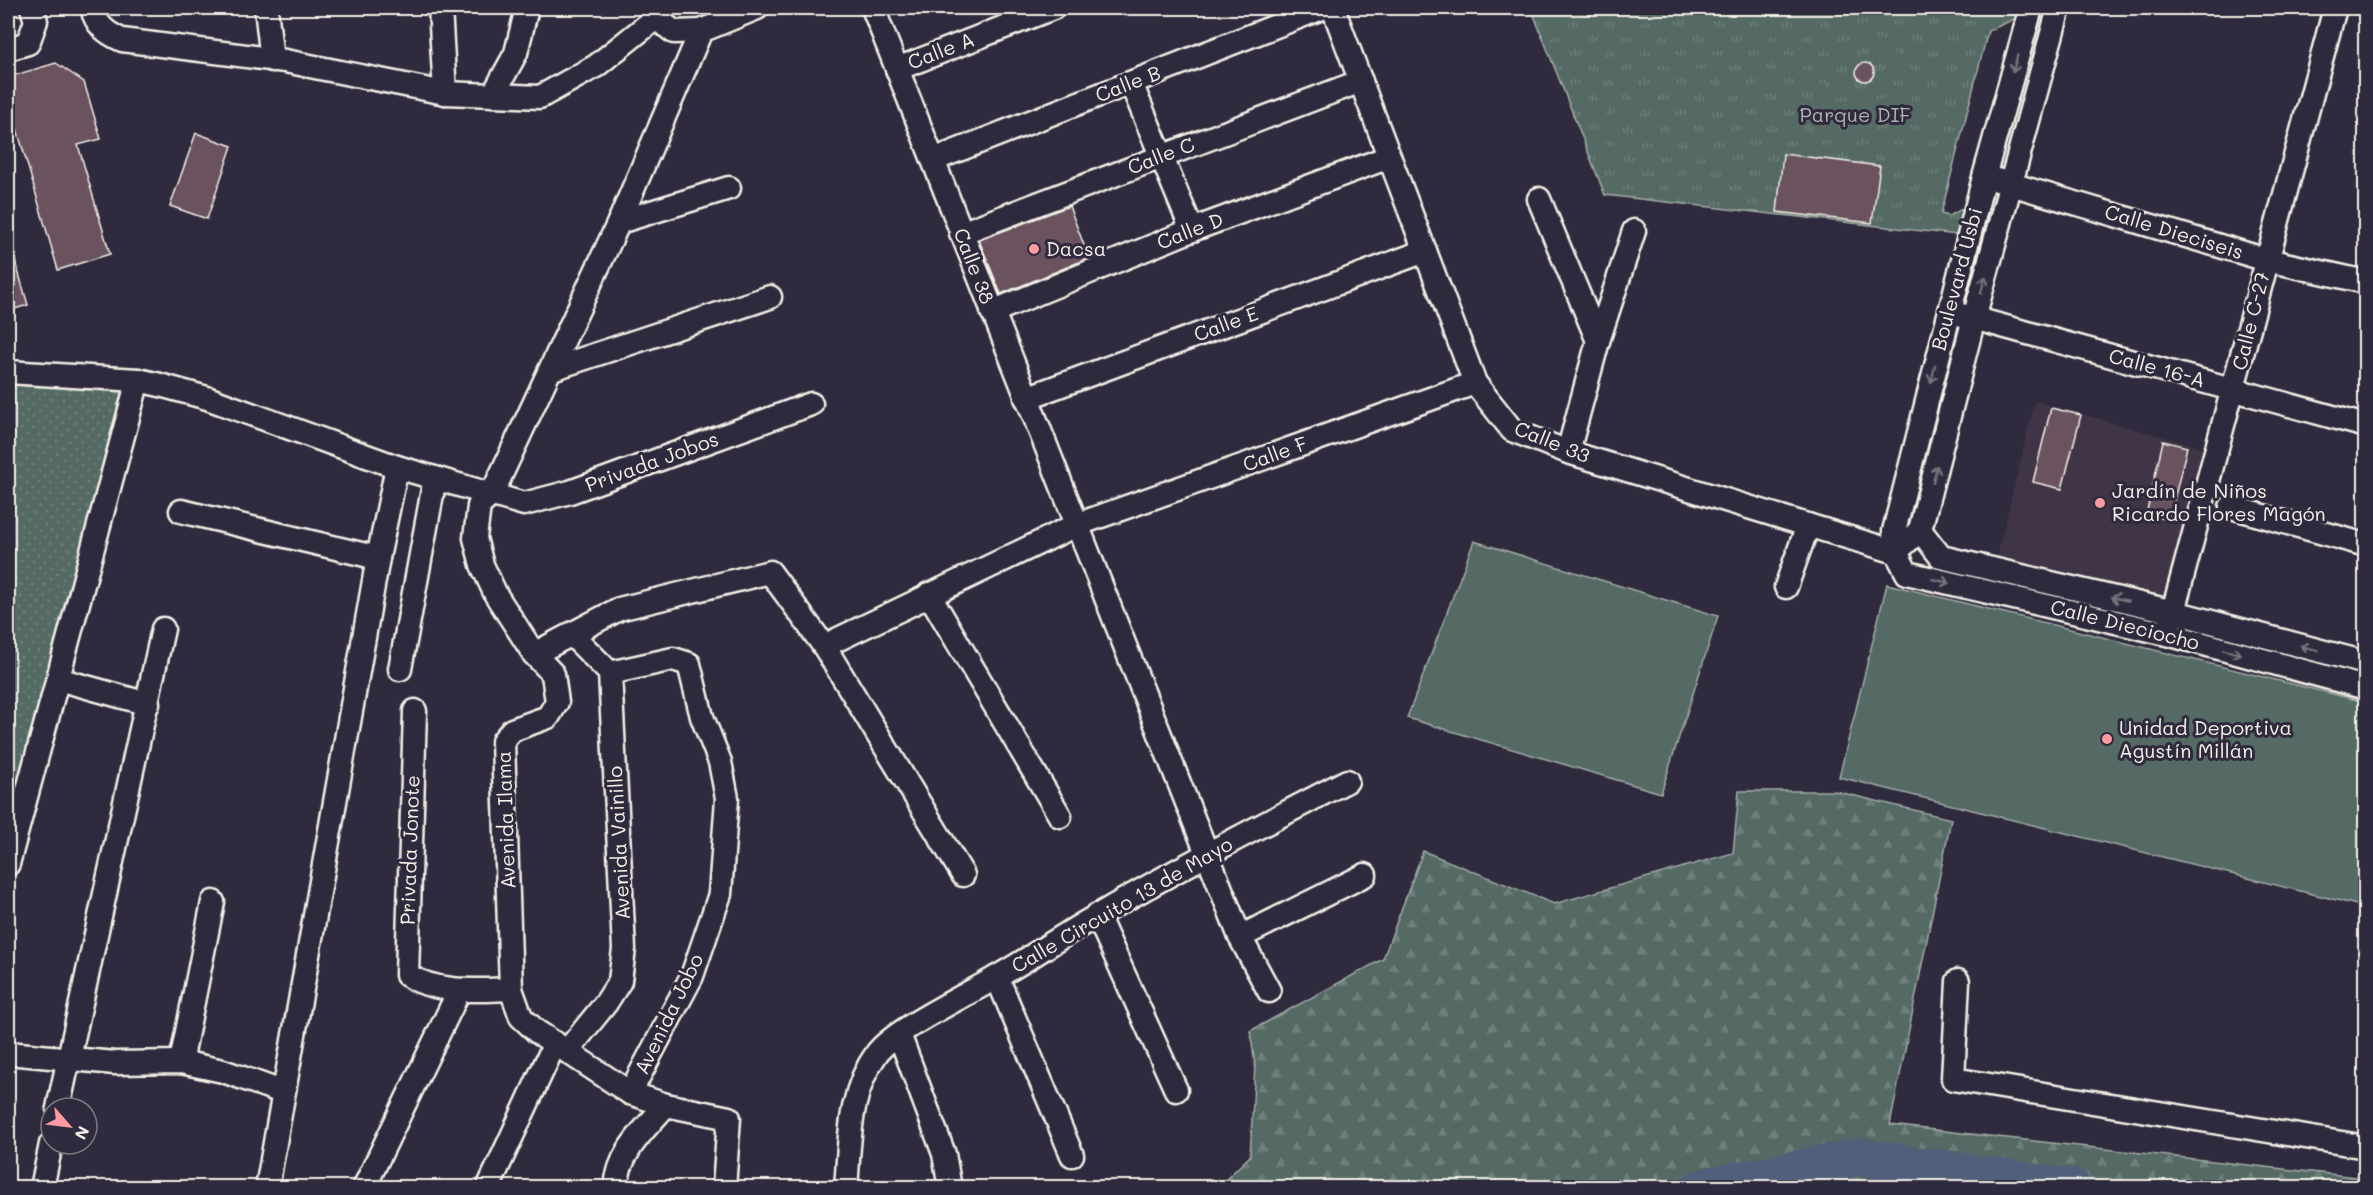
<svg xmlns="http://www.w3.org/2000/svg" width="2373" height="1195" font-family="Mali,sans-serif">
	<defs>
		<pattern id="grass-dots" width="8" height="8" patternUnits="userSpaceOnUse" patternTransform="scale(1.5)"><rect width="8" height="8" fill="#556a65"/><path d="M2 2h.1M6 6h.1" fill="none" stroke="#6e807b" stroke-width="1.8" stroke-linecap="round"/></pattern>
		<pattern id="forest-firs" width="22" height="20" patternUnits="userSpaceOnUse" patternTransform="scale(1.5)"><rect width="22" height="20" fill="#556a65"/><path d="M5 1l3.5 6h-7zM16 11l3.5 6h-7z" fill="#6e807b"/></pattern>
		<pattern id="park-tufts" width="24" height="20" patternUnits="userSpaceOnUse" patternTransform="scale(1.5)"><rect width="24" height="20" fill="#556a65"/><path d="M3 7l-1-3M5 7V3M7 7l1-3M15 17l-1-3M17 17v-4M19 17l1-3" fill="none" stroke="#6e807b"/></pattern>
	</defs>
	<rect width="100%" height="100%" fill="#2f2a3d"/>
	<filter id="ink" filterUnits="userSpaceOnUse"><feTurbulence type="fractalNoise" baseFrequency=".0167" numOctaves="2"/><feDisplacementMap in="SourceGraphic" scale="12" xChannelSelector="R" yChannelSelector="G"/><feConvolveMatrix kernelMatrix="1 2 1 2 8 2 1 2 1" color-interpolation-filters="sRGB"/></filter>
	<g filter="url(#ink)">
		<path fill="#413647" d="M2035,401l171,48 -42,148 -167,-40z"/>
		<path fill="url(#grass-dots)" stroke="#a4aea6" stroke-width="1.5" d="M8,371l117,16 -117,428z"/>
		<path fill="url(#forest-firs)" stroke="#a4aea6" stroke-width="1.5" d="M1739,791h96l116,28 -61,306 475,53v9h-1147l32,-31 5,-92 -5,-33 133,-72 40,-108 131,53 179,-51z"/>
		<path fill="url(#park-tufts)" stroke="#a4aea6" stroke-width="1.5" d="M1531,8h492l-2,8 -33,15 -47,183 8,2 15,-8 8,3 -6,25 -361,-41z"/>
		<g fill="#556a65" stroke="#a4aea6" stroke-width="1.5">
			<path d="M1474,541l244,75 -57,177 -254,-75z"/>
			<path d="M1887,584l478,118v205l-526,-130z"/>
		</g>
		<g fill="none" stroke-linecap="round" stroke-linejoin="round">
			<path stroke="#515f7a" stroke-width="38" d="M1700,1188l160,-31 213,31"/>
		</g>
		<g fill="#6b535f" stroke="#f4f1e8" stroke-width="1.5">
			<path d="M56,63l28,19 17,57 -23,6 32,109 -52,16 -50,-172v-21z"/>
			<circle cx="1865" cy="72" r="9"/>
			<path d="M196,133l36,13 -25,73 -37,-13z"/>
			<path d="M1783,154l97,12 -8,57 -95,-11z"/>
			<path d="M1069,206l20,52 -88,36 -22,-54z"/>
			<path d="M12,250l16,55 -20,6v-60z"/>
			<path d="M2051,408l30,7 -19,74 -29,-7z"/>
			<path d="M2163,441l24,6 -18,73 -23,-5z"/>
		</g>
		<g fill="none" stroke-linecap="round" stroke-linejoin="round">
			<defs>
				<g id="minor">
					<path d="M92,8c4,17 14,25 30,32l163,21 160,32 95,4 56,-31 60,-48"/>
					<path d="M266,8l6,52"/>
					<path d="M440,8l5,85"/>
					<path d="M652,8l4,10 18,14 27,-1 56,-23"/>
					<path d="M873,8l367,929 29,54"/>
					<path d="M1333,8l142,375 37,47 56,22 328,100 24,-22"/>
					<path d="M2031,8l-47,169 -90,354 2,21 11,21 260,61 199,54"/>
					<path d="M701,31l-82,191 -127,272 -13,12 -4,32 7,27 14,30 38,59 19,20 4,28 -9,15 -36,13 -9,11 8,248 10,28 15,14 94,62 36,12 63,13 -5,70"/>
					<path d="M8,49l20,-6 8,-22 -4,-13"/>
					<path d="M897,69l156,-61"/>
					<path d="M1131,83l61,147"/>
					<path d="M493,95l23,-42 11,-45"/>
					<path d="M933,160l389,-152"/>
					<path d="M1997,180l270,80 99,22"/>
					<path d="M1539,199l59,142"/>
					<path d="M619,222l110,-34"/>
					<path d="M961,233l400,-152"/>
					<path d="M992,312l200,-82 197,-73"/>
					<path d="M1962,315l404,111"/>
					<path d="M552,369l218,-72"/>
					<path d="M8,372l130,8 22,5 47,13 190,69 127,37 46,-12 241,-88"/>
					<path d="M1026,398l399,-147"/>
					<path d="M1568,452l30,-111 36,-110"/>
					<path d="M2231,507l135,38"/>
					<path d="M181,511l197,47"/>
					<path d="M1920,530l54,-212 85,-310"/>
					<path d="M1920,530l21,27 233,55 192,51"/>
					<path d="M1786,587l22,-62"/>
					<path d="M929,594l131,222"/>
					<path d="M2167,634l168,-626"/>
					<path d="M824,646l252,-121 399,-142"/>
					<path d="M534,654l85,-45 151,-37 54,74 139,229"/>
					<path d="M400,669l35,-191"/>
					<path d="M610,673l63,-14 16,5 13,53 18,45 7,36 -7,96 -28,82 -62,117"/>
					<path d="M58,679l90,25"/>
					<path d="M415,711l-8,264c31,19 69,15 104,14"/>
					<path d="M8,864l130,-484"/>
					<path d="M1097,915l79,175"/>
					<path d="M1240,937l125,-62"/>
					<path d="M997,977l75,178"/>
					<path d="M1958,981l-5,98 413,68"/>
					<path d="M899,1034l45,120 6,34"/>
					<path d="M568,1050l38,-47 14,-22 4,-32 -14,-276 -39,-39"/>
					<path d="M8,1053l107,10 66,-1 42,9 59,21"/>
					<path d="M181,1062l32,-160"/>
					<path d="M58,1108l105,-479"/>
					<path d="M42,1188l9,-44"/>
					<path d="M267,1188l111,-630 19,-91"/>
					<path d="M364,1188l95,-197"/>
					<path d="M488,1188l67,-145"/>
					<path d="M616,1188c2,-35 28,-58 50,-83"/>
					<path d="M846,1188c4,-47 2,-95 31,-135 18,-24 90,-58 118,-75 36,-20 69,-44 105,-64 81,-47 164,-90 247,-133"/>
				</g>
			</defs>
			<use href="#minor" stroke="#f4f1e8" stroke-width="27"/>
			<use href="#minor" stroke="#2f2a3d" stroke-width="22"/>
		</g>
		<defs><path id="oneway-shaft" d="M-6 0H5M1.5-3L5.5 0L1.5 3" fill="none" stroke-width="1.6" stroke-linecap="round" stroke-linejoin="round" transform="scale(1.5)"/></defs>
		<g stroke="#747079">
			<use href="#oneway-shaft" transform="translate(2015 64) rotate(105)"/>
			<use href="#oneway-shaft" transform="translate(1983 285) rotate(-75)"/>
			<use href="#oneway-shaft" transform="translate(1933 374) rotate(104)"/>
			<use href="#oneway-shaft" transform="translate(1935 474) rotate(-76)"/>
			<use href="#oneway-shaft" transform="translate(1941 581) rotate(13)"/>
			<use href="#oneway-shaft" transform="translate(2120 599) rotate(-167)"/>
			<use href="#oneway-shaft" transform="translate(2309 648) rotate(-165)"/>
			<use href="#oneway-shaft" transform="translate(2232 652) rotate(15)"/>
		</g>
	</g>
	<g fill="#ff9aa2" stroke="#2f2a3d" stroke-width="2">
		<circle cx="1034" cy="249" r="6"/>
		<circle cx="2100" cy="503" r="6"/>
		<circle cx="2107" cy="739" r="6"/>
	</g>
	<g text-anchor="middle" stroke-width="6" stroke-linejoin="round" paint-order="stroke">
		<g font-size="20" fill="#f4f1e8" stroke="#2f2a3d">
			<text transform="translate(941 51) rotate(-21)" y="7">Calle A</text>
			<text transform="translate(1128 84) rotate(-21)" y="7">Calle B</text>
			<text transform="translate(1161 156) rotate(-21)" y="7">Calle C</text>
			<text transform="translate(1190 231) rotate(-21)" y="7">Calle D</text>
			<text transform="translate(2174 232) rotate(17)" y="7">Calle Dieciseis</text>
			<text transform="translate(974 266) rotate(69)" y="7">Calle 38</text>
			<text transform="translate(1957 279) rotate(-75)" y="7">Boulevard Usbi</text>
			<text transform="translate(2251 321) rotate(-76)" y="7">Calle C-27</text>
			<text transform="translate(1226 324) rotate(-20)" y="7">Calle E</text>
			<text transform="translate(2157 368) rotate(15)" y="7">Calle 16-A</text>
			<text transform="translate(1552 442) rotate(22)" y="7">Calle 33</text>
			<text transform="translate(1275 454) rotate(-20)" y="7">Calle F</text>
			<text transform="translate(652 462) rotate(-20)" y="7">Privada Jobos</text>
			<text transform="translate(2125 625) rotate(14)" y="7">Calle Dieciocho</text>
			<text transform="translate(506 820) rotate(-92)" y="7">Avenida Ilama</text>
			<text transform="translate(619 843) rotate(-93)" y="7">Avenida Vainillo</text>
			<text transform="translate(410 850) rotate(-88)" y="7">Privada Jonote</text>
			<text transform="translate(1122 905) rotate(-30)" y="7">Calle Circuito 13 de Mayo</text>
			<text transform="translate(669 1014) rotate(-64)" y="7">Avenida Jobo</text>
		</g>
		<g font-size="20" fill="#acb4ad" stroke="#2f2a3d">
			<text x="1855" y="122">Parque DIF</text>
		</g>
		<g font-size="20" fill="#f4f1e8" stroke="#2f2a3d" text-anchor="start">
			<text x="1046" y="256">Dacsa</text>
			<text x="2112" y="498">Jardín de Niños<tspan x="2112" dy="23">Ricardo Flores Magón</tspan></text>
			<text x="2119" y="735">Unidad Deportiva<tspan x="2119" dy="23">Agustín Millán</tspan></text>
		</g>
	</g>
	<rect width="2373" height="1195" fill="none" stroke="#2f2a3d" stroke-width="30"/>
	<rect x="15" y="15" width="2343" height="1165" fill="none" stroke="#f4f1e8" stroke-width="2" filter="url(#ink)"/>
	<g transform="translate(69 1126) rotate(118)"><circle r="28" fill="#2f2a3d" stroke="#7e7a81" stroke-width="1.5"/>
	<path d="M0-4.5L10 22L0 15L-10 22Z" fill="#ff9aa2"/>
	<text y="-9" font-size="16" font-weight="bold" text-anchor="middle" fill="#f4f1e8">N</text>
	</g>
</svg>
